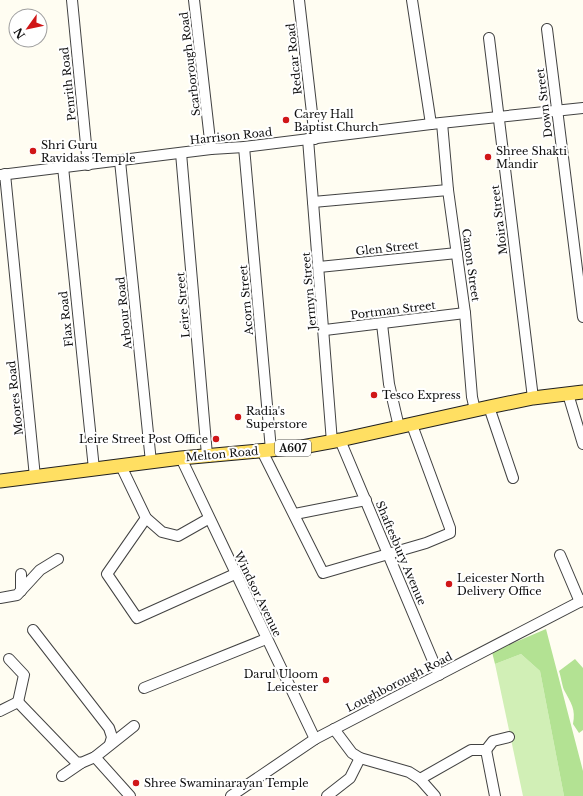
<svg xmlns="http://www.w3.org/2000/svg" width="583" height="796" font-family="'Libre Baskerville',serif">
	<rect width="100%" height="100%" fill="#fffdf2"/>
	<path fill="#d1efb6" d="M521,654l19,17 24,125h-41l-28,-132z"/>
	<g fill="#b3e293">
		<path d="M546,629l37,142v25h-19l-24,-125 -19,-17 -26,10 -3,-12z"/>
		<path d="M575,659l8,9v62l-4,3 -6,-9c3,-15 -2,-21 -9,-34 -2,-5 -3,-13 -5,-19z"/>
	</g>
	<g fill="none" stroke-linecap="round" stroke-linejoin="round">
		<defs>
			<g id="minor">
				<path d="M72,0l16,165"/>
				<path d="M194,0l17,149"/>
				<path d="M299,0l16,139"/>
				<path d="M412,0l19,124"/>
				<path d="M547,29l36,288"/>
				<path d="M489,38l44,360"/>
				<path d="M442,123l6,67 17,123 7,84 3,13"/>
				<path d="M308,139l24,303"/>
				<path d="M244,147l27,303"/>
				<path d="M181,153l26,302"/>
				<path d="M120,161l31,301"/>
				<path d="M63,167l31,302"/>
				<path d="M5,174l30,303"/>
				<path d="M0,175l211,-26 33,-2 187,-23 152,-16"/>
				<path d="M313,202l135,-12"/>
				<path d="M319,267l138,-14"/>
				<path d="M382,324l7,60 10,43"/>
				<path d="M325,330l140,-17"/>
				<path d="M568,394l15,50"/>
				<path d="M489,407l24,71"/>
				<path d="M340,440l99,235"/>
				<path d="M262,451l61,122 103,-30 24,-10v-5l-38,-103"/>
				<path d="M181,458l134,281"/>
				<path d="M121,466l25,52 16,14 16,4 30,-17"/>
				<path d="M295,514l71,-14"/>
				<path d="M146,518l-39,56 30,44 98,-44"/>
				<path d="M560,555l20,47"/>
				<path d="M21,591v-17"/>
				<path d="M0,598l17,-3 23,-25 18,-11"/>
				<path d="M33,630l76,98 3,9 -2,7"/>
				<path d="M9,659l15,16 -6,27"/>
				<path d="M144,688l122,-49"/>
				<path d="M0,711l18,-9 50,52 8,8 5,1"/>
				<path d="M334,729l18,24 8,5 49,14 11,7 15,17"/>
				<path d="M486,750l9,46"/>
				<path d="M95,757l35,39"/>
				<path d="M62,776l19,-13 14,-6 39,-31"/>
				<path d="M420,779l51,-29h15l7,-9 16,-4"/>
				<path d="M231,796l84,-57 268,-139"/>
				<path d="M327,796l23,-18 10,-20"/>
			</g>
			<path id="major" d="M0,481l181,-23 121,-11 38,-7 149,-33 44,-9 50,-6"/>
		</defs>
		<use href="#minor" stroke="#424242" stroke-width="12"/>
		<use href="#major" stroke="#202020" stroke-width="15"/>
		<use href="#minor" stroke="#fff" stroke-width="10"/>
		<use href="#major" stroke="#ffdf62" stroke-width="13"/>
	</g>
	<g fill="#d01617" stroke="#fff" stroke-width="1.5">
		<circle cx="286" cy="120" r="4"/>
		<circle cx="33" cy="151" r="4"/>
		<circle cx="488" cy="157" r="4"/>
		<circle cx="374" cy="395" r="4"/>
		<circle cx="238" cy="417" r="4"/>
		<circle cx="216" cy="439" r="4"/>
		<circle cx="449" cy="584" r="4"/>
		<circle cx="326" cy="680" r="4"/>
		<circle cx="136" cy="783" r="4"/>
	</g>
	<g text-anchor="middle" stroke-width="4" stroke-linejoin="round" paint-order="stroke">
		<rect fill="#fff" stroke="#575757" stroke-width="1" x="275" y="440" width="36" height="16" rx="3"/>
		<g font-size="10" font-weight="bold" fill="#0f0f0f">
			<text x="293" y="452">A607</text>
		</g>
		<g font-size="11" fill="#0f0f0f" stroke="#fff">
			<text transform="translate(294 59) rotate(-96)" y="4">Redcar Road</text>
			<text transform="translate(190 64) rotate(-97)" y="4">Scarborough Road</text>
			<text transform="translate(68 84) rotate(-96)" y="4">Penrith Road</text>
			<text transform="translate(544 103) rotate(-97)" y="4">Down Street</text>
			<text transform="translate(231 136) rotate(-6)" y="4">Harrison Road</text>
			<text transform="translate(499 220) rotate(-97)" y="4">Moira Street</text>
			<text transform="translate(387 248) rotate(-6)" y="4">Glen Street</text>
			<text transform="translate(471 265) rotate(82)" y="4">Canon Street</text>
			<text transform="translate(309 291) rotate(-95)" y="4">Jermyn Street</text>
			<text transform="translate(246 300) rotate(-95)" y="4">Acorn Street</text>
			<text transform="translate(183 305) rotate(-95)" y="4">Leire Street</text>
			<text transform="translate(393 310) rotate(-7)" y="4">Portman Street</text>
			<text transform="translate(124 313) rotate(-96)" y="4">Arbour Road</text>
			<text transform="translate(66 319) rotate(-96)" y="4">Flax Road</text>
			<text transform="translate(15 398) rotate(-96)" y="4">Moores Road</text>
			<text transform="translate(222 454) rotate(-5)" y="4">Melton Road</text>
			<text transform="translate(401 553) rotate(67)" y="4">Shaftesbury Avenue</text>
			<text transform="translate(258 594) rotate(64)" y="4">Windsor Avenue</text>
			<text transform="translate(399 682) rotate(-27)" y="4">Loughborough Road</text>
		</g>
		<g font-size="11" fill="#0f0f0f" stroke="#fff" text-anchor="start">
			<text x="294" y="118">Carey Hall<tspan x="294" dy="13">Baptist Church</tspan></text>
			<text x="41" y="149">Shri Guru<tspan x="41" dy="13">Ravidass Temple</tspan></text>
			<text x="496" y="155">Shree Shakti<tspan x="496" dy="13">Mandir</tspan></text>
			<text x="382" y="399">Tesco Express</text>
			<text x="246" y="415">Radia's<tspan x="246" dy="13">Superstore</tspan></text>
			<text x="208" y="443" text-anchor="end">Leire Street Post Office</text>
			<text x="457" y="582">Leicester North<tspan x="457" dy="13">Delivery Office</tspan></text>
			<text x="318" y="678" text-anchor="end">Darul Uloom<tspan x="318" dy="13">Leicester</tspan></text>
			<text x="144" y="787">Shree Swaminarayan Temple</text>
		</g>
	</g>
	<g transform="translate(28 28) rotate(237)"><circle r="19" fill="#ffffff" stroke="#9f9f9f"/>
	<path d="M0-3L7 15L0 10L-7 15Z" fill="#d01617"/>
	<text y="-6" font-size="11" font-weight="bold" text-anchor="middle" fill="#0f0f0f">N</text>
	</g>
</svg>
